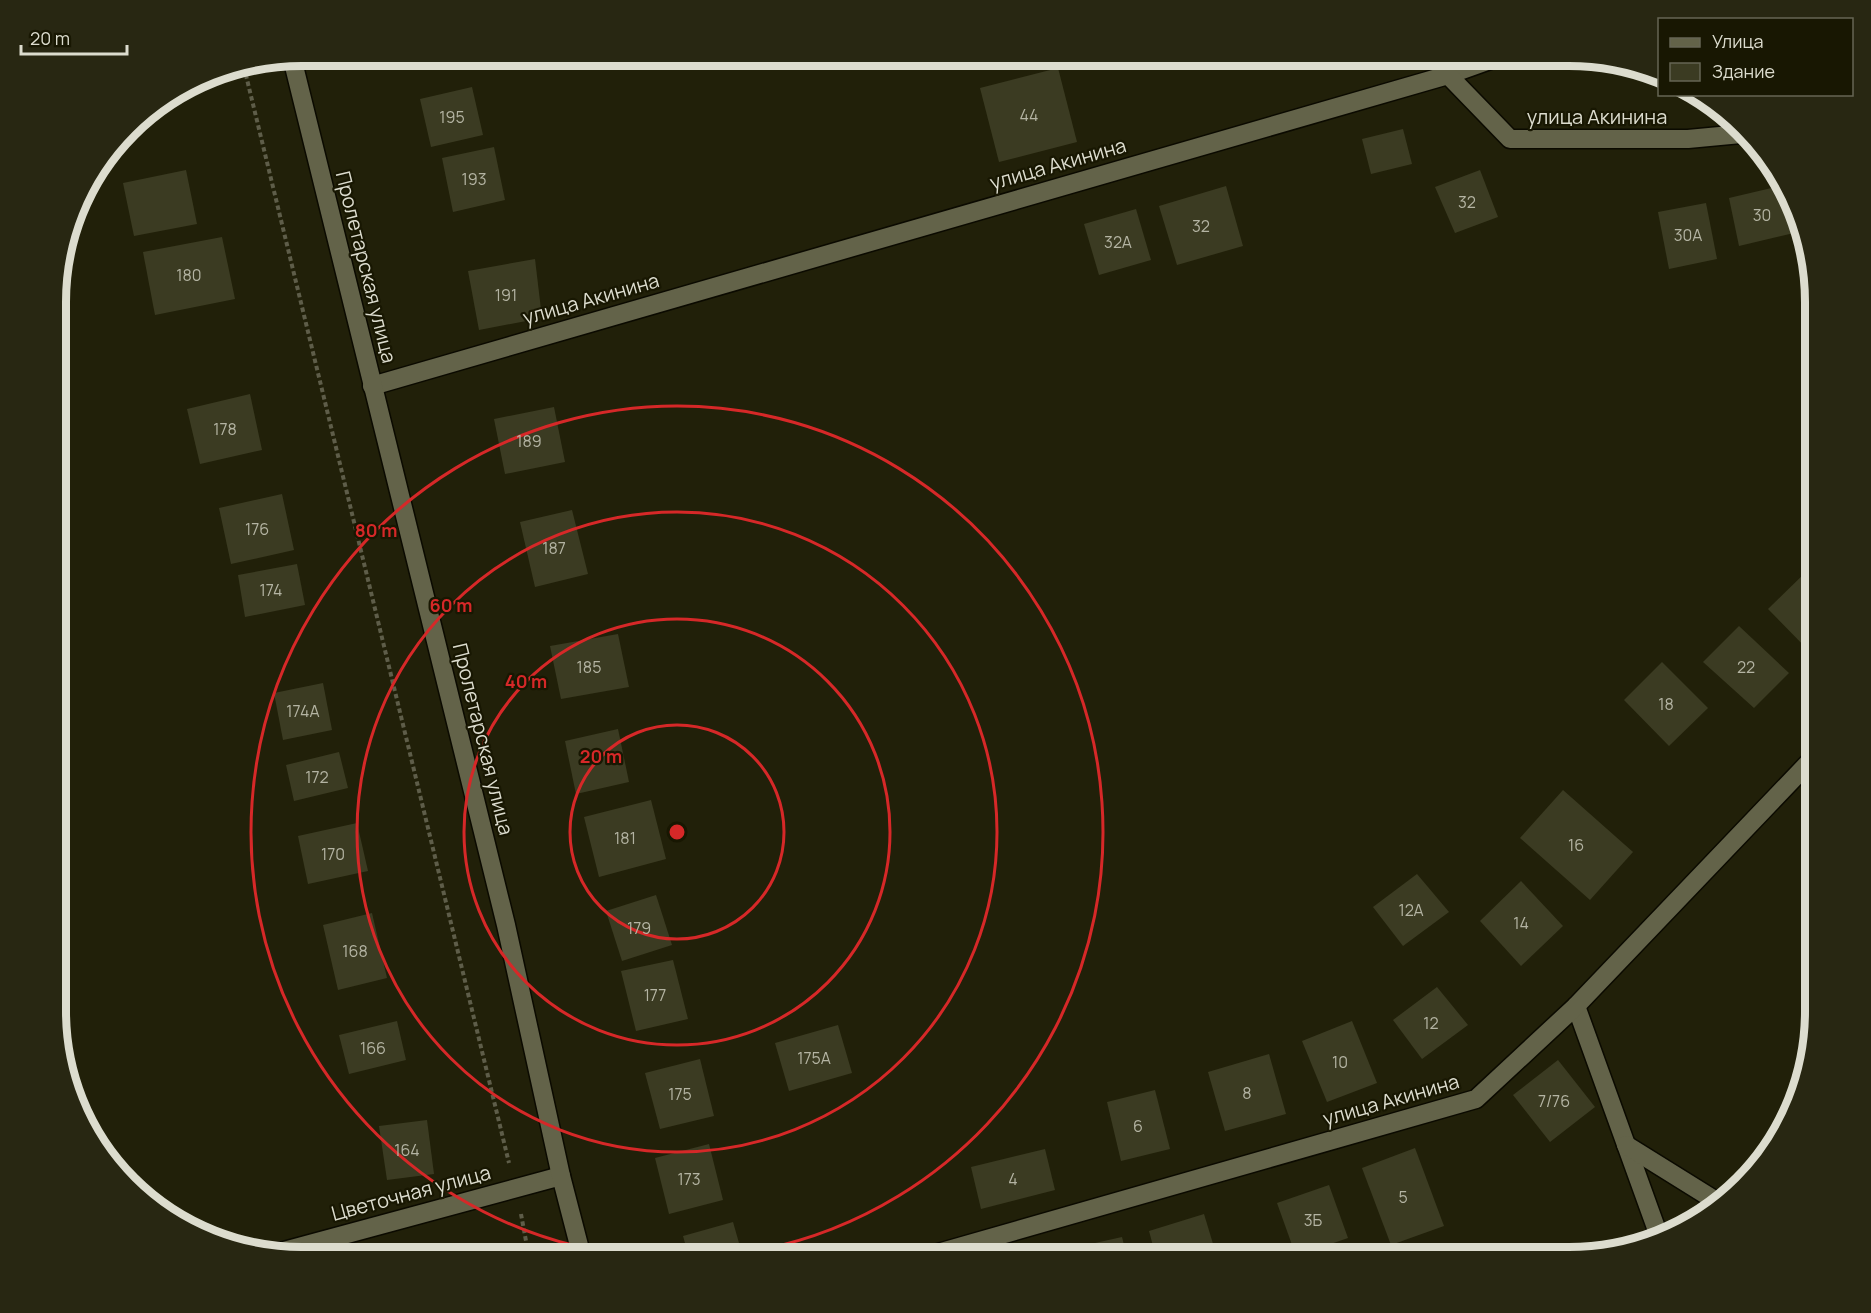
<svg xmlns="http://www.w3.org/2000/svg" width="1871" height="1313" font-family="Manrope,sans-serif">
	<rect width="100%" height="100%" fill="#212009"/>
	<g fill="#3b3b22">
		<path d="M1260,56h50v1l-47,10z"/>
		<path d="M1058,68l19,74 -78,20 -19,-74z"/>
		<path d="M472,87l11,48 -52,12 -11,-48z"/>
		<path d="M1403,129l9,35 -41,10 -9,-35z"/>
		<path d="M494,147l11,53 -52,12 -11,-54z"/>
		<path d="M186,170l11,54 -63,12 -11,-53z"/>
		<path d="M1480,170l18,47 -43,16 -20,-46z"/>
		<path d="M1784,185l10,48 -55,13 -10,-48z"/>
		<path d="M1226,186l17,60 -66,19 -18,-59z"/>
		<path d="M1706,203l11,56 -48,10 -11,-57z"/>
		<path d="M1136,209l15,51 -52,15 -15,-51z"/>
		<path d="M222,237l13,62 -80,16 -12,-63z"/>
		<path d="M535,259l7,59 -63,12 -11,-59z"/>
		<path d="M250,394l12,56 -62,14 -13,-55z"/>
		<path d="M554,407l11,55 -60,12 -11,-55z"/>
		<path d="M282,494l12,56 -63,14 -12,-56z"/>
		<path d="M572,510l16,64 -53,13 -15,-65z"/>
		<path d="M297,564l8,41 -60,12 -7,-42z"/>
		<path d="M1808,570l7,7v74l-3,3 -44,-45z"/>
		<path d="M1739,626l50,47 -35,35 -51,-46z"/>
		<path d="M618,634l11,53 -68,12 -11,-53z"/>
		<path d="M1662,662l46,46 -39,38 -45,-46z"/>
		<path d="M323,683l9,47 -49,10 -9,-47z"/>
		<path d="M618,729l11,53 -53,12 -11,-53z"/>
		<path d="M339,752l9,36 -54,13 -8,-36z"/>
		<path d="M1563,790l70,62 -43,48 -70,-62z"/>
		<path d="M651,800l15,59 -67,18 -15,-60z"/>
		<path d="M357,823l11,48 -60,13 -10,-48z"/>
		<path d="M1417,874l32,38 -46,34 -30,-39z"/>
		<path d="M1521,881l42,45 -42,40 -41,-45z"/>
		<path d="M656,895l16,50 -50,16 -16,-50z"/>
		<path d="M372,913l15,65 -49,12 -15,-65z"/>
		<path d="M673,960l15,59 -52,12 -15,-60z"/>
		<path d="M1437,987l31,38 -46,34 -29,-39z"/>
		<path d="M397,1021l9,39 -57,14 -10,-39z"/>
		<path d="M1352,1021l25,62 -50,19 -25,-61z"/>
		<path d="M838,1025l14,48 -63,18 -14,-48z"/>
		<path d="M1269,1054l17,60 -61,17 -17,-59z"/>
		<path d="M700,1059l14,57 -54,13 -15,-56z"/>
		<path d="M1558,1060l37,47 -45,35 -37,-47z"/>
		<path d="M1155,1090l15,59 -49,12 -14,-59z"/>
		<path d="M427,1120l7,54 -47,6 -8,-54z"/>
		<path d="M709,1144l14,56 -54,14 -14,-56z"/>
		<path d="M1415,1148l29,78 -53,19 -29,-77z"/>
		<path d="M1045,1149l10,41 -74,19 -10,-42z"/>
		<path d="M1329,1185l19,53 -52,18 -19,-53z"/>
		<path d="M1204,1214l13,43h-61l-7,-26z"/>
		<path d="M733,1222l10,35h-54l-6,-21z"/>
		<path d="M1122,1237l5,20h-67l-1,-6z"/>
		<path d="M450,1251l1,6h-29l-1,-1z"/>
	</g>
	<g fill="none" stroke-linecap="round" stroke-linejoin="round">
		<defs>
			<g id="minor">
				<path d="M1448,75l53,-19"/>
				<path d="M372,386l1076,-311 62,64h178l53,-5"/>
				<path d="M1576,1006l83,230"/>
				<path d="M1626,1145l90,56"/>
				<path d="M273,1254l288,-78"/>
				<path d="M924,1257l552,-158 100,-93 239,-250"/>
			</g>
			<path id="secondary" d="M292,58l214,867 55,251 21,81"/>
		</defs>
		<use href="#minor" stroke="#0b0a00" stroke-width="21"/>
		<use href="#secondary" stroke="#0b0a00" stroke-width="21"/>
		<g stroke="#5e5d49" stroke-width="4" stroke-dasharray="4.5 3" stroke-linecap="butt">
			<path d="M244,67l265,1096"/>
			<path d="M521,1214l8,43"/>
		</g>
		<use href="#minor" stroke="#636349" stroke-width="18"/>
		<use href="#secondary" stroke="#636349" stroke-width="18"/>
	</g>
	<g fill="none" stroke="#d62828" stroke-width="3">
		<circle cx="677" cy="832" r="107"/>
		<circle cx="677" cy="832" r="213"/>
		<circle cx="677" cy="832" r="320"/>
		<path d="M647 1257A426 426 0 1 1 707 1257"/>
	</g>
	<g text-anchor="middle" stroke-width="4.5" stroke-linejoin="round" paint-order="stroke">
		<g font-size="16" fill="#b4b4a3">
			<text x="1029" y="121">44</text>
			<text x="452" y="123">195</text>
			<text x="474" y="185">193</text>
			<text x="1467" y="208">32</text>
			<text x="1762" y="221">30</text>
			<text x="1201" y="232">32</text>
			<text x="1688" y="241">30А</text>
			<text x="1118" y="248">32А</text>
			<text x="189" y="281">180</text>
			<text x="506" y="301">191</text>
			<text x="225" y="435">178</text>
			<text x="529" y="447">189</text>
			<text x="257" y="535">176</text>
			<text x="554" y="554">187</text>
			<text x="271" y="596">174</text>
			<text x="589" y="673">185</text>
			<text x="1746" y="673">22</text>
			<text x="1666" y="710">18</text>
			<text x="303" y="717">174А</text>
			<text x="317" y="783">172</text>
			<text x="625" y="844">181</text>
			<text x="1576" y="851">16</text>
			<text x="333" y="860">170</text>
			<text x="1411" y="916">12А</text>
			<text x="1521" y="929">14</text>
			<text x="639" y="934">179</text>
			<text x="355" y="957">168</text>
			<text x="655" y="1001">177</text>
			<text x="1431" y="1029">12</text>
			<text x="373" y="1054">166</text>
			<text x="814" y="1064">175А</text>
			<text x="1340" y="1068">10</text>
			<text x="1247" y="1099">8</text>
			<text x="680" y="1100">175</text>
			<text x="1554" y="1107">7/76</text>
			<text x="1138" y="1132">6</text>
			<text x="407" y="1156">164</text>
			<text x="689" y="1185">173</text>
			<text x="1013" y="1185">4</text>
			<text x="1403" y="1203">5</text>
			<text x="1313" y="1226">3Б</text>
		</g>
		<g font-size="20" fill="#dcdcce" stroke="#181702">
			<text x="1597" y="124">улица Акинина</text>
			<text transform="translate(1058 164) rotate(-16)" y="7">улица Акинина</text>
			<text transform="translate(366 267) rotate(76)" y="7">Пролетарская улица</text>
			<text transform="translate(591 299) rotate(-16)" y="7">улица Акинина</text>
			<text transform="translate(483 739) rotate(76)" y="7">Пролетарская улица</text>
			<text transform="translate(1391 1100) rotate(-16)" y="7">улица Акинина</text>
			<text transform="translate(411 1193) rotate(-15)" y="7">Цветочная улица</text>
		</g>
	</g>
	<path d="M0 0H1871V1313H0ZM302 66H1569A236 236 0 0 1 1805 302V1011A236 236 0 0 1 1569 1247H302A236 236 0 0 1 66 1011V302A236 236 0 0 1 302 66Z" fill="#282712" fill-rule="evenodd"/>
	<path fill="none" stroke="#dcdcce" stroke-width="8" d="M302 66H1569A236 236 0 0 1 1805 302V1011A236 236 0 0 1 1569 1247H302A236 236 0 0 1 66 1011V302A236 236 0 0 1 302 66Z"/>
	<circle cx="677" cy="832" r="9" fill="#d62828" stroke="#181702" stroke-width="3"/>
	<g font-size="18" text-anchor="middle" font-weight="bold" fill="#d62828" stroke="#181702" stroke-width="4.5" stroke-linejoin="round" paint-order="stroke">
		<text x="376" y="537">80 m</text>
		<text x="451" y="612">60 m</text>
		<text x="526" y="688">40 m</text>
		<text x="601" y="763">20 m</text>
	</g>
	<rect x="1658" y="18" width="195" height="78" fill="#181702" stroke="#666654" stroke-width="1.5"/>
	<rect x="1670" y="38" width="30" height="9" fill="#636349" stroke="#666654" stroke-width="1.5"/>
	<text x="1712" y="48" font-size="18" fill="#dcdcce">Улица</text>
	<rect x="1670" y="63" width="30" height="18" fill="#3b3b22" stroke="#666654" stroke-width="1.5"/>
	<text x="1712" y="78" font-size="18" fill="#dcdcce">Здание</text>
	<path d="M21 45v9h106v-9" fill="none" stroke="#dcdcce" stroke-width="3"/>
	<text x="30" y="45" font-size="18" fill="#dcdcce" stroke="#181702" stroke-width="4.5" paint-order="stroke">20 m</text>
</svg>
